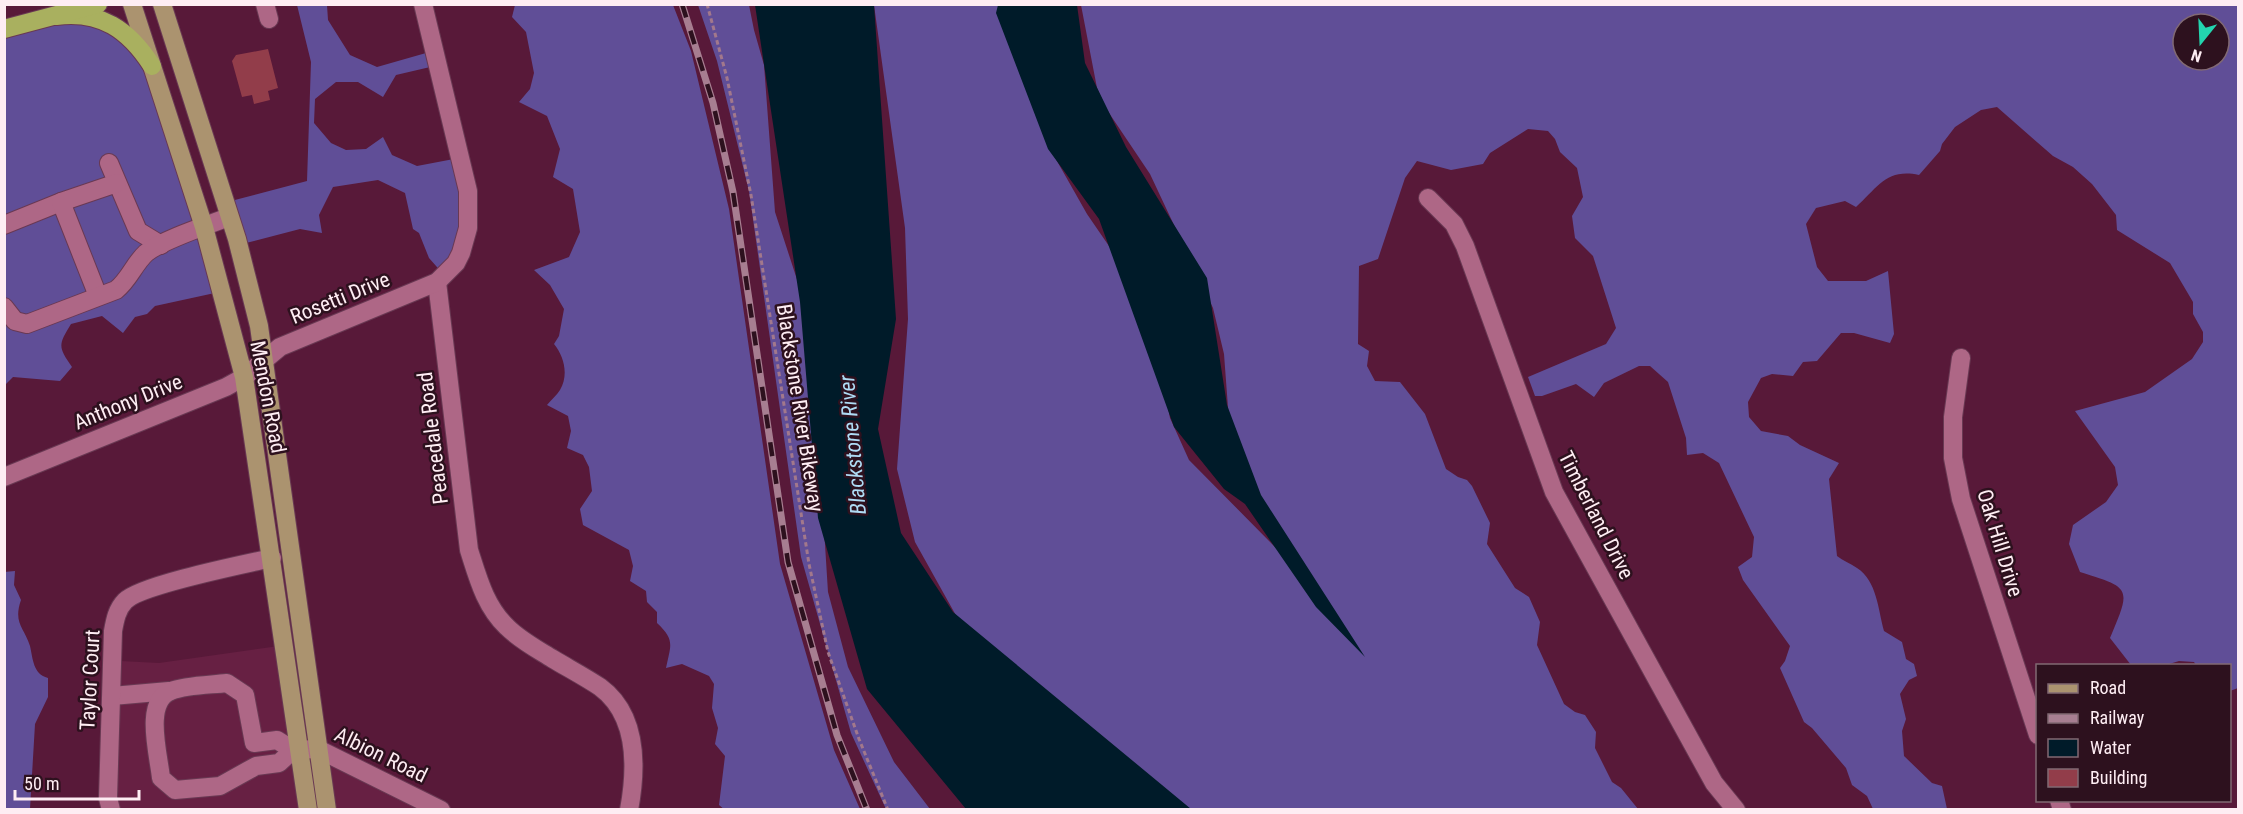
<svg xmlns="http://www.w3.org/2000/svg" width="2243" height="814" font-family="'Roboto Condensed',sans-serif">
	<rect width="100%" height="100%" fill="#581939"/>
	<path fill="#672043" d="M293,644l13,92 3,6 139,67h-328l-3,-16 3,-132 39,2z"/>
	<g fill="#604e97" fill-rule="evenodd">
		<path d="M297,5h30l1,15 22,35 27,12 56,-16 10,13 -47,11 -13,22 -25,-15h-22l-21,17 -1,24 17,20 15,7 20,-1 17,-12 9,18 25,11 42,-8 11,71 -26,46 -15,-17 -10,-25 -6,-4 -8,-36 -27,-13 -45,7 -14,28 3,18 -22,-4 -54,14 -15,-42 76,-20 4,-119z"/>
		<path d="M515,5h158l18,46 38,158 51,355 54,186 26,59 -135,1 -6,-5 6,-49 -10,-12 3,-16 -6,-20 2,-24 -5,-8 -27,-12 -16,4c5,-24 9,-28 -9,-45v-11l-10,-10 -1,-11 -16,-10 3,-15 -4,-16 -46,-25 -3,-16 12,-18 -3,-24 -6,-12 -16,-7 4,-17 -3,-15 -21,-11c4,-5 10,-10 13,-15 9,-15 4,-34 -6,-46l5,-8 5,-27 -14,-24 -16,-15 35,-13 11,-25 -7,-43 -20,-12 7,-28 -13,-33 -28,-14 11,-13 4,-16 -8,-41 -14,-15z"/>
		<path d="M698,5h51l5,25 10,35 11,147 29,89 16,164 8,127 20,75 46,95 36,47h-44l-35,-76 -50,-176 -52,-366 -32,-130z"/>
		<path d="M874,5h130l49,149 34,60 48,70 17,43 18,91 19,42 91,92 -42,-100 -9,-31 -5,-67 -11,-46 -63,-134 -43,-64 -10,-22 -16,-83h1157v683l-8,3v-25l-34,-1 -2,-3 -15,-1 -13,4h-35l-21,-27c21,-50 22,-50 -30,-66l-11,-28 4,-19 33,-23 12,-17 -3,-18 -40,-56 70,-19 47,-33 11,-17v-10l-10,-18v-12l-23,-39 -53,-33 -1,-15 -24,-31 -19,-17 -20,-11 -56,-49 -16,3 -26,17 -13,17 -2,7 -21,24c-32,-7 -41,12 -63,32l-11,-6 -29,7 -10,16 11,43 11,14h38l22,-10 6,63 -4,9 -36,-10h-13l-24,28 -14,1 -10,14 -21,-2 -11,4 -13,24 1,15 12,14 27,5 12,9 39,18 -10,16 8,77c6,5 13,7 20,12 20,13 21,41 27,63l18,11 4,17 8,5 3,12 -8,4 -9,14 6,25 -4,12 2,25 28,27 10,3 5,23h-74l-6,-13 -15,-11 -6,-17 -34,-40 -8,-6 -24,-54 5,-7 5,-15 -47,-66 -5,-13 14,-10 2,-20 -35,-74 -16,-10 -16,2 -1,-17 -18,-56 -18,-16h-11l-35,17 -10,14 -18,-13 -34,12h-7l-7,-19 78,-33 10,-16 -23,-72 -18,-18 -3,-22 11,-19 -6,-29 -17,-16 -5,-13 -7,-8 -20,-2 -38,24 -7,11 -32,6 -34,-9 -12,17 -27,81 -19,7 -1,78 11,7 -2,15 8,15 25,1 25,32 21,55 12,8 9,3 5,6 18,37 -3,21 28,44 14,9 11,25 -3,23 27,59 11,8 10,3 11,17 -1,16 17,34 9,6 17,21h-462l-213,-181 -48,-86 -18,-73 11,-150 -3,-91zM2183,24h36v36h-36z"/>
		<path d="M100,8l46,39 78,244 -69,15 -8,8 -12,3 -12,16 -21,-17 -31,8c-13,21 -13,23 1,43l-12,14 -47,-4 -8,8v-360z"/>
		<path d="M15,571l-1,14 7,15c-8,23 3,27 9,46 3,13 3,28 18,32v19l-13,27 -5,85h-25l-1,-237z"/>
	</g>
	<g fill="#001b29">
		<path d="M755,5h119l22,314 -18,110 23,104 52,79 238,197h-225l-99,-120 -49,-171 -18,-216z"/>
		<path d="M998,5h79l8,58 41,84 81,131 20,127 34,90 104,162 -49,-50 -71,-103 -21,-15 -50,-62 -75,-208 -51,-70 -52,-136z"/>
	</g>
	<path fill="#923d4a" d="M268,49l10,39 -10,3 2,9 -16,4 -2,-9 -10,2 -10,-36 4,-6z"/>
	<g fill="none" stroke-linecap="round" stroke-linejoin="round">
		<defs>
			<g id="minor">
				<path d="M265,4l4,15"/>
				<path d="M109,163l29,68 23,14"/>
				<path d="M1428,198l26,26 11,22 89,246 160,291 22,27"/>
				<path d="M4,225l57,-23"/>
				<path d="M437,282l32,268c9,28 16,56 38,77 13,13 30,22 46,32 15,9 32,18 47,28 38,28 37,80 29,123"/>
				<path d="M98,296l-37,-94 56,-19"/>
				<path d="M4,307l11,14 12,3 89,-34c13,-10 18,-26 30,-37 16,-13 62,-28 83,-36"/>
				<path d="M1961,358l-8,59v41l8,41 77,236"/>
				<path d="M4,477l222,-90 18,-10 36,-30 157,-65 19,-19 5,-10 7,-25v-37l-45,-187"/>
				<path d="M112,696l57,-5"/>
				<path d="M293,750l-14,13 -23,3 -36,20 -45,4 -14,-12c-2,-22 -18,-77 10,-87 15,-6 39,-6 56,-8l18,12 9,48 23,-3 16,10 25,-1 123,61"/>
				<path d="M2059,800l3,10"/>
				<path d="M111,810l-3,-12 5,-167c2,-11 4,-22 12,-30 15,-16 120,-37 147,-43"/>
			</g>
			<g id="major">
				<path d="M132,4l72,223 40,150 64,433"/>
				<path d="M162,4l75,235 22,87 68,484"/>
			</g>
			<g id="highway">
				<path d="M56,16c45,-6 73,14 96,50"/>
				<path d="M4,29l94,-25"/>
			</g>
		</defs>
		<use href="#minor" stroke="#693953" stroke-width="20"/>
		<use href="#major" stroke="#693953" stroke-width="20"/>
		<use href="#highway" stroke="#693953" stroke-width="20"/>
		<path stroke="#a2788c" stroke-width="3" stroke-dasharray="4.5 3" stroke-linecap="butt" d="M707,4l20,74 24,117 58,369 19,88 31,87 29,71"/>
		<use href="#minor" stroke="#ae6786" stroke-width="18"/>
		<use href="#major" stroke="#ab936f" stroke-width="18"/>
		<use href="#highway" stroke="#a9b05f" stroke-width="18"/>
		<defs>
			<path id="rail" d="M682,4l31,99 20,89 55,370 49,173 30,75"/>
		</defs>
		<use href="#rail" stroke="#a77e91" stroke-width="7"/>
		<use href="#rail" stroke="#2d111e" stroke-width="4.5" stroke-dasharray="14" stroke-linecap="butt"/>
	</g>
	<g text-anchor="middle" stroke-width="5" stroke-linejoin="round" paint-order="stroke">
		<g font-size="21" fill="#feedf3" stroke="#2d111e">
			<text transform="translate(340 298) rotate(-22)" y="7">Rosetti Drive</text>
			<text transform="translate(268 397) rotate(79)" y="7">Mendon Road</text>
			<text transform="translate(128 402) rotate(-22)" y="7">Anthony Drive</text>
			<text transform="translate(800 408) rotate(81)" y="7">Blackstone River Bikeway</text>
			<text transform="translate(433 438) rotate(-97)" y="7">Peacedale Road</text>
			<text transform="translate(1596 515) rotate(63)" y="7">Timberland Drive</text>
			<text transform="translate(2000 543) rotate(73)" y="7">Oak Hill Drive</text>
			<text transform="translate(90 680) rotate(-87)" y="7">Taylor Court</text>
			<text transform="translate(381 755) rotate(26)" y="7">Albion Road</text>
		</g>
		<g font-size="22" font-style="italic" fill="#afdcf5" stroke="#2d111e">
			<text transform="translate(852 445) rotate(-95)" y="8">Blackstone River</text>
		</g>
	</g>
	<rect width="2243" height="814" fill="none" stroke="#feedf3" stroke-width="12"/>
	<rect x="2036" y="664" width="195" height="138" fill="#2d111e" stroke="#816973" stroke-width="1.5"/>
	<rect x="2048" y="684" width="30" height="9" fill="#ab936f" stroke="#816973" stroke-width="1.5"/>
	<text x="2090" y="694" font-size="18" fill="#feedf3">Road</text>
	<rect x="2048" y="714" width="30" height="9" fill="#a77e91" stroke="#816973" stroke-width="1.5"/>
	<text x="2090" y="724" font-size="18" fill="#feedf3">Railway</text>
	<rect x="2048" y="739" width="30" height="18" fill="#001b29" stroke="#816973" stroke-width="1.5"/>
	<text x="2090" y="754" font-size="18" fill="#feedf3">Water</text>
	<rect x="2048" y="769" width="30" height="18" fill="#923d4a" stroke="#816973" stroke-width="1.5"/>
	<text x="2090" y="784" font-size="18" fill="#feedf3">Building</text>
	<g transform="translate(2201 42) rotate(198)"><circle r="28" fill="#2d111e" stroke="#816973" stroke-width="1.5"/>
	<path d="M0-4.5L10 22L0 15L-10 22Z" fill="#23d5af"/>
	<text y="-9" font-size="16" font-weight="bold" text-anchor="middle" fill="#feedf3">N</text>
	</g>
	<path d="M15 790v9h124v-9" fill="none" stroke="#feedf3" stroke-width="3"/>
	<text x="24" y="790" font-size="18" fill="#feedf3" stroke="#2d111e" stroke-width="4.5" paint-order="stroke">50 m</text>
</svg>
